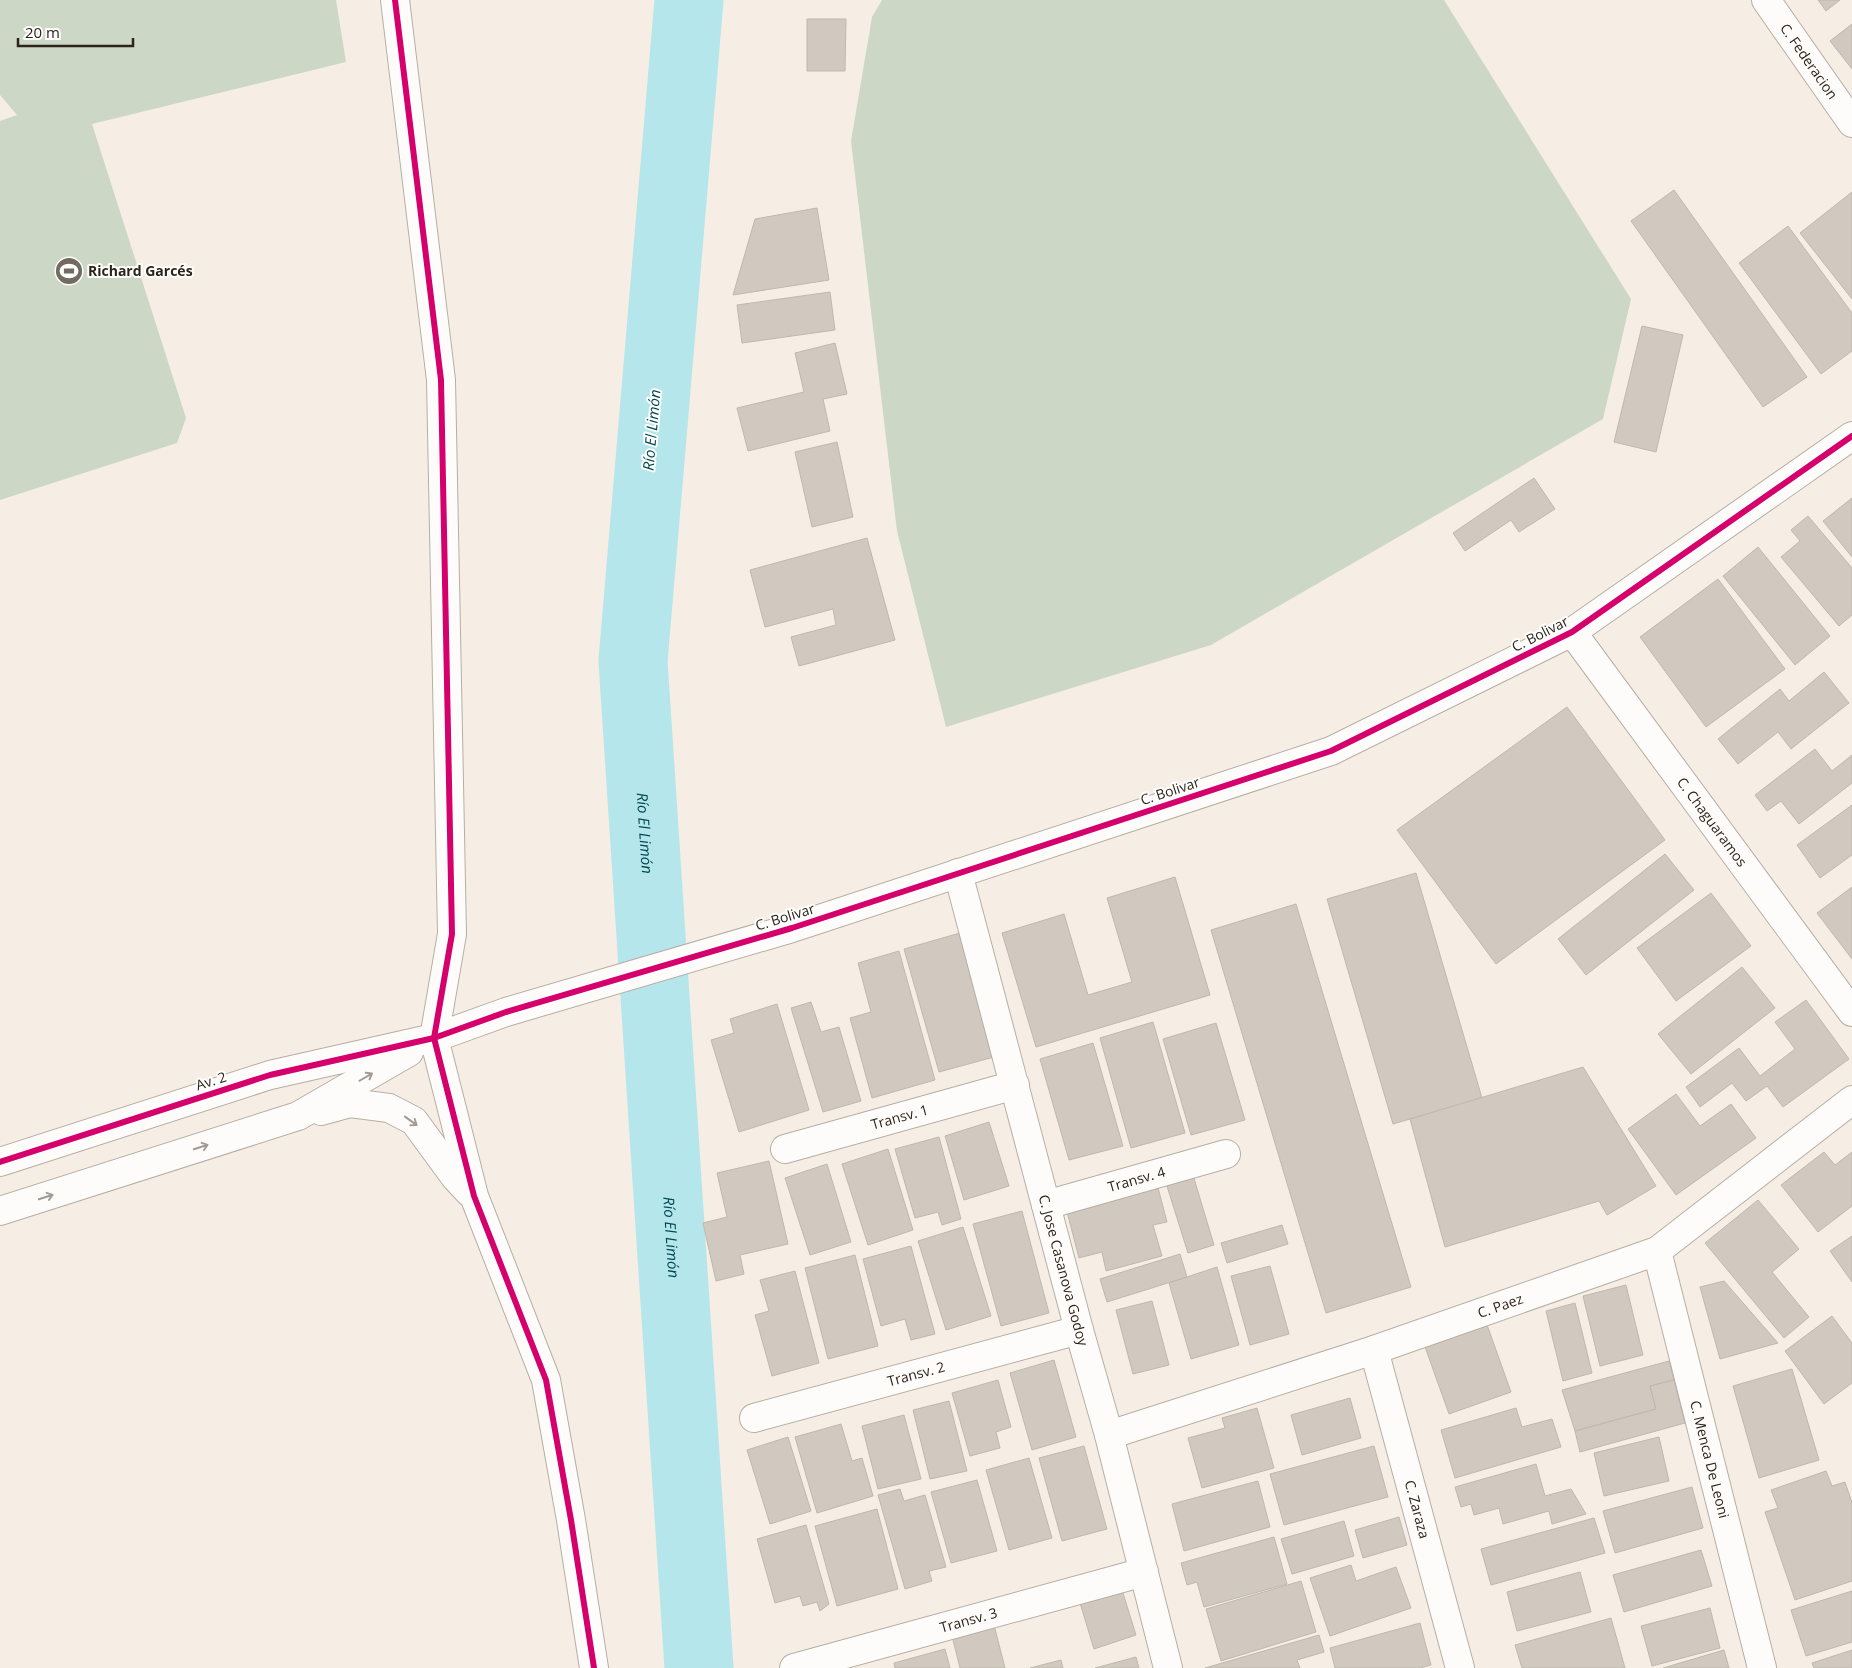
<svg xmlns="http://www.w3.org/2000/svg" width="1852" height="1668" font-family="'Open Sans',sans-serif">
	<rect width="100%" height="100%" fill="#f6eee4"/>
	<g fill="#ccd8c5">
		<path d="M0,0h336l10,62 -254,62 94,294 -9,25 -177,57v-379l17,-6 -17,-20z"/>
		<path d="M882,0h562l187,299 -28,120 -392,226 -265,82 -49,-196 -46,-390 21,-124z"/>
	</g>
	<g fill="none" stroke-linecap="round" stroke-linejoin="round">
		<path stroke="#b4e6eb" stroke-width="69" id="s1" d="M689,0l-56,661 66,1007"/>
	</g>
	<g fill="#d1c9bf" stroke="#bfb8ad">
		<path d="M1818,0h22l-14,11z"/>
		<path d="M807,19h39l-1,52h-38z"/>
		<path d="M1852,24v45l-22,-28z"/>
		<path d="M1674,190l133,187 -44,30 -132,-186z"/>
		<path d="M1852,192v107l-52,-66z"/>
		<path d="M817,208l12,72 -96,15 22,-76z"/>
		<path d="M1788,226l64,87v38l-31,23 -82,-111z"/>
		<path d="M830,292l5,38 -93,13 -5,-38z"/>
		<path d="M1642,326l41,9 -27,117 -42,-10z"/>
		<path d="M835,343l12,51 -24,5 7,32 -82,20 -11,-43 67,-16 -9,-39z"/>
		<path d="M837,442l16,75 -41,10 -17,-75z"/>
		<path d="M1534,478l21,31 -36,23 -8,-12 -46,31 -12,-18z"/>
		<path d="M1852,498v59l-29,-36z"/>
		<path d="M1808,516l44,52v47l-13,11 -58,-69 19,-16 -9,-11z"/>
		<path d="M867,538l28,102 -96,26 -8,-29 45,-12 -3,-16 -68,18 -15,-57z"/>
		<path d="M1758,547l72,89 -35,29 -72,-89z"/>
		<path d="M1718,579l67,90 -79,58 -66,-90z"/>
		<path d="M1824,672l25,31 -58,46 -13,-17 -40,32 -20,-25 62,-50 9,12z"/>
		<path d="M1567,707l98,133 -169,124 -99,-134z"/>
		<path d="M1815,749l17,22 20,-16v28l-53,41 -18,-23 -14,10 -12,-16z"/>
		<path d="M1852,805v50l-32,23 -23,-33z"/>
		<path d="M1665,854l29,36 -108,85 -28,-36z"/>
		<path d="M1416,873l66,225 -89,26 -66,-225z"/>
		<path d="M1175,877l35,118 -174,52 -34,-114 62,-19 24,81 44,-13 -25,-84z"/>
		<path d="M1852,887v72l-35,-46z"/>
		<path d="M1711,893l40,53 -75,55 -39,-53z"/>
		<path d="M1296,904l115,383 -85,26 -115,-383z"/>
		<path d="M960,933l34,124 -55,15 -35,-123z"/>
		<path d="M899,951l36,129 -63,18 -22,-80 21,-6 -13,-49z"/>
		<path d="M1742,967l33,41 -84,66 -33,-40z"/>
		<path d="M1806,1000l43,59 -66,48 -16,-21 -21,15 -14,-18 -32,24 -14,-20 53,-39 21,28 35,-27 -20,-27z"/>
		<path d="M811,1002l10,30 18,-5 22,74 -38,11 -32,-104z"/>
		<path d="M777,1004l32,106 -70,22 -28,-92 23,-7 -4,-14z"/>
		<path d="M1153,1022l32,111 -54,15 -31,-110z"/>
		<path d="M1216,1023l29,97 -54,15 -28,-96z"/>
		<path d="M1093,1043l30,103 -54,14 -29,-101z"/>
		<path d="M1583,1067l73,119 -49,29 -8,-14 -154,46 -35,-128z"/>
		<path d="M1676,1094l24,32 31,-22 25,34 -80,57 -48,-66z"/>
		<path d="M989,1122l20,64 -45,14 -19,-64z"/>
		<path d="M939,1137l22,82 -19,6 -4,-13 -23,6 -20,-69z"/>
		<path d="M888,1149l25,81 -45,15 -26,-81z"/>
		<path d="M1824,1152l11,13 17,-13v54l-34,26 -37,-47z"/>
		<path d="M769,1161l19,83 -48,11 4,19 -28,7 -13,-58 24,-6 -10,-44z"/>
		<path d="M827,1164l24,78 -41,13 -25,-77z"/>
		<path d="M1193,1175l21,70 -26,8 -22,-70z"/>
		<path d="M1157,1184l10,38 -14,3 9,31 -56,15 -4,-19 -23,6 -13,-50z"/>
		<path d="M1758,1200l41,49 -27,23 37,45 -25,21 -79,-95z"/>
		<path d="M1022,1211l27,102 -48,13 -28,-102z"/>
		<path d="M1282,1225l6,19 -61,19 -6,-20z"/>
		<path d="M963,1227l28,89 -45,14 -28,-89z"/>
		<path d="M1852,1236v46l-22,-31z"/>
		<path d="M911,1246l24,88 -24,6 -6,-21 -24,7 -18,-67z"/>
		<path d="M1180,1254l7,23 -80,25 -7,-23z"/>
		<path d="M855,1255l23,91 -50,13 -23,-91z"/>
		<path d="M1270,1266l19,68 -39,11 -19,-69z"/>
		<path d="M1217,1267l22,78 -48,14 -22,-76z"/>
		<path d="M795,1271l24,92 -47,13 -17,-61 14,-4 -9,-31z"/>
		<path d="M1724,1281l54,62 -58,16 -20,-72z"/>
		<path d="M1626,1285l17,70 -43,11 -17,-70z"/>
		<path d="M1152,1301l17,64 -36,9 -17,-64z"/>
		<path d="M1575,1303l17,70 -29,8 -17,-70z"/>
		<path d="M1832,1316l20,27v40l-28,21 -39,-53z"/>
		<path d="M1486,1322l25,70 -62,22 -25,-70z"/>
		<path d="M1054,1360l22,77 -44,13 -22,-77z"/>
		<path d="M1669,1361l5,19 -24,6 6,23 -81,22 -13,-41z"/>
		<path d="M1792,1369l27,91 -60,18 -26,-92z"/>
		<path d="M998,1380l13,47 -15,5 4,16 -30,8 -18,-63z"/>
		<path d="M1674,1380l11,43 -105,29 -5,-21 81,-22 -6,-23z"/>
		<path d="M1350,1398l11,40 -59,17 -11,-40z"/>
		<path d="M949,1401l18,70 -37,8 -17,-69z"/>
		<path d="M1257,1408l17,60 -72,20 -14,-50 37,-10 -3,-10z"/>
		<path d="M1516,1408l6,19 30,-8 9,28 -106,31 -14,-48z"/>
		<path d="M904,1415l17,64 -43,10 -16,-63z"/>
		<path d="M841,1424l11,37 10,-3 11,38 -56,17 -22,-76z"/>
		<path d="M788,1437l23,74 -41,13 -23,-74z"/>
		<path d="M1659,1437l10,44 -65,15 -10,-43z"/>
		<path d="M1084,1446l23,83 -45,12 -23,-83z"/>
		<path d="M1374,1446l14,51 -104,28 -14,-51z"/>
		<path d="M1029,1458l23,80 -43,12 -23,-80z"/>
		<path d="M1536,1464l9,32 26,-7 15,25 -34,10 -3,-13 -46,13 -4,-16 -25,7 -3,-11 -10,3 -6,-20z"/>
		<path d="M1826,1471l6,15 13,-4 7,21v78l-57,19 -30,-88 13,-4 -7,-18z"/>
		<path d="M977,1480l20,71 -46,12 -20,-71z"/>
		<path d="M1258,1481l12,46 -86,24 -12,-47z"/>
		<path d="M1692,1487l11,41 -88,25 -12,-42z"/>
		<path d="M900,1489l4,12 21,-6 21,72 -17,4 3,10 -27,8 -27,-94z"/>
		<path d="M877,1509l21,80 -61,17 -22,-80z"/>
		<path d="M1399,1517l8,28 -44,13 -8,-28z"/>
		<path d="M1594,1518l11,35 -114,32 -10,-36z"/>
		<path d="M1344,1521l10,35 -62,18 -11,-35z"/>
		<path d="M806,1525l23,79 -9,7 -3,-9 -14,4 -3,-10 -25,7 -18,-64z"/>
		<path d="M1274,1537l13,47 -83,23 -7,-25 -10,3 -6,-22z"/>
		<path d="M1701,1550l11,36 -88,26 -11,-37z"/>
		<path d="M1351,1565l5,16 40,-14 15,41 -81,28 -20,-58z"/>
		<path d="M1580,1572l11,40 -74,19 -10,-39z"/>
		<path d="M1301,1581l15,51 -95,29 -15,-52z"/>
		<path d="M1122,1590l14,45 -42,14 -14,-46z"/>
		<path d="M1852,1591v51l-46,14 -15,-46z"/>
		<path d="M1710,1608l10,40 -68,18 -11,-40z"/>
		<path d="M1611,1618l14,50h-103l-7,-23z"/>
		<path d="M1420,1623l11,42 -11,3h-85l-5,-20z"/>
		<path d="M994,1625l11,43h-45l-8,-32z"/>
		<path d="M1319,1635l5,17 -27,8 3,8h-95z"/>
		<path d="M945,1649l5,19h-55l-1,-5z"/>
		<path d="M1724,1650l5,18h-66z"/>
		<path d="M1852,1650v18h-38l-2,-5z"/>
		<path d="M1136,1657l3,11h-44z"/>
		<path d="M1061,1660l2,8h-33z"/>
	</g>
	<g fill="none" stroke-linecap="round" stroke-linejoin="round">
		<defs>
			<g id="minor">
				<path d="M395,0l46,380 11,554 -18,104 40,158 72,184 25,140 23,148"/>
				<path id="s2" d="M1766,0l86,123"/>
				<path id="s3" d="M1572,632l280,380"/>
				<path id="s4" d="M958,873l121,457 30,105 59,233"/>
				<path d="M321,1111l29,-8 39,5 25,13 41,56 14,15"/>
				<path id="s5" d="M785,1149l230,-64"/>
				<path d="M0,1162l270,-87 164,-37 72,-26 286,-84 539,-177 241,-119 280,-196"/>
				<path id="s6" d="M1046,1205l180,-51"/>
				<path d="M0,1211l298,-95 111,-64"/>
				<path id="s7" d="M1657,1251l105,417"/>
				<path id="s8" d="M1374,1350l86,318"/>
				<path id="s9" d="M754,1418l325,-88"/>
				<path id="s10" d="M1109,1435l265,-85 283,-99 195,-151"/>
				<path id="s11" d="M794,1668l350,-96"/>
			</g>
		</defs>
		<use href="#minor" stroke="#b6aea4" stroke-width="30"/>
		<use href="#minor" stroke="#fefcfb" stroke-width="28"/>
		<defs>
			<g id="cycleway">
				<path d="M395,0l46,380 11,554 -18,104 40,158 72,184 25,140 23,148"/>
				<path d="M0,1162l270,-87 164,-37 72,-26 286,-84 539,-177 241,-119 280,-196"/>
			</g>
		</defs>
		<use href="#cycleway" stroke="#fff" stroke-width="9"/>
		<use href="#cycleway" stroke="#d6006c" stroke-width="6"/>
	</g>
	<defs><path id="oneway-shaft" d="M-6 0H5M1.5-3L5.5 0L1.5 3" fill="none" stroke-width="1.6" stroke-linecap="round" stroke-linejoin="round" transform="scale(1.25)"/></defs>
	<g stroke="#a09b95">
		<use href="#oneway-shaft" transform="translate(366 1077) rotate(-30)"/>
		<use href="#oneway-shaft" transform="translate(411 1121) rotate(36)"/>
		<use href="#oneway-shaft" transform="translate(201 1147) rotate(-18)"/>
		<use href="#oneway-shaft" transform="translate(46 1197) rotate(-18)"/>
	</g>
	<defs>
		<symbol id="stadium-disc" viewBox="-11 -11 22 22"><circle r="9.5" fill="#736b60" stroke="#fff"/><path d="M0-5a6.5 5 0 1 0 0 10a6.5 5 0 1 0 0-10ZM-3.5-1.8h7v3.6h-7Z" fill="#fff"/></symbol>
	</defs>
	<g fill-rule="evenodd">
		<use href="#stadium-disc" x="53" y="255" width="32" height="32"/>
	</g>
	<g text-anchor="middle" stroke-width="4" stroke-linejoin="round" paint-order="stroke">
		<g font-size="14" fill="#2d2419" stroke="#fff">
			<text dy="5" stroke="none"><textPath href="#s2" startOffset="75">C. Federacion</textPath></text>
			<text transform="translate(1540 634) rotate(-27)" y="5">C. Bolivar</text>
			<text transform="translate(1170 791) rotate(-18)" y="5">C. Bolivar</text>
			<text dy="5" stroke="none"><textPath href="#s3" startOffset="236">C. Chaguaramos</textPath></text>
			<text transform="translate(785 917) rotate(-17)" y="5">C. Bolivar</text>
			<text transform="translate(211 1081) rotate(-18)" y="5">Av. 2</text>
			<text dy="5" stroke="none"><textPath href="#s5" startOffset="119">Transv. 1</textPath></text>
			<text dy="5" stroke="none"><textPath href="#s6" startOffset="94">Transv. 4</textPath></text>
			<text dy="5" stroke="none"><textPath href="#s4" startOffset="411">C. Jose Casanova Godoy</textPath></text>
			<text dy="5" stroke="none"><textPath href="#s10" startOffset="412">C. Paez</textPath></text>
			<text dy="5" stroke="none"><textPath href="#s9" startOffset="168">Transv. 2</textPath></text>
			<text dy="5" stroke="none"><textPath href="#s7" startOffset="215">C. Menca De Leoni</textPath></text>
			<text dy="5" stroke="none"><textPath href="#s8" startOffset="165">C. Zaraza</textPath></text>
			<text dy="5" stroke="none"><textPath href="#s11" startOffset="181">Transv. 3</textPath></text>
		</g>
		<g font-size="14" font-weight="bold" fill="#2d2419" stroke="#fff" text-anchor="start">
			<text x="88" y="276">Richard Garcés</text>
		</g>
		<g font-size="15" font-style="italic" fill="#004850" stroke="#fff">
			<text transform="translate(652 430) rotate(-85)" y="5">Río El Limón</text>
			<text dy="5" stroke="none"><textPath href="#s1" startOffset="836">Río El Limón</textPath></text>
			<text dy="5" stroke="none"><textPath href="#s1" startOffset="1241">Río El Limón</textPath></text>
		</g>
	</g>
	<path d="M18 38v8h115v-8" fill="none" stroke="#2d2419" stroke-width="2.5"/>
	<text x="25" y="38" font-size="15" fill="#2d2419" stroke="#ffffff" stroke-width="4" paint-order="stroke">20 m</text>
</svg>
